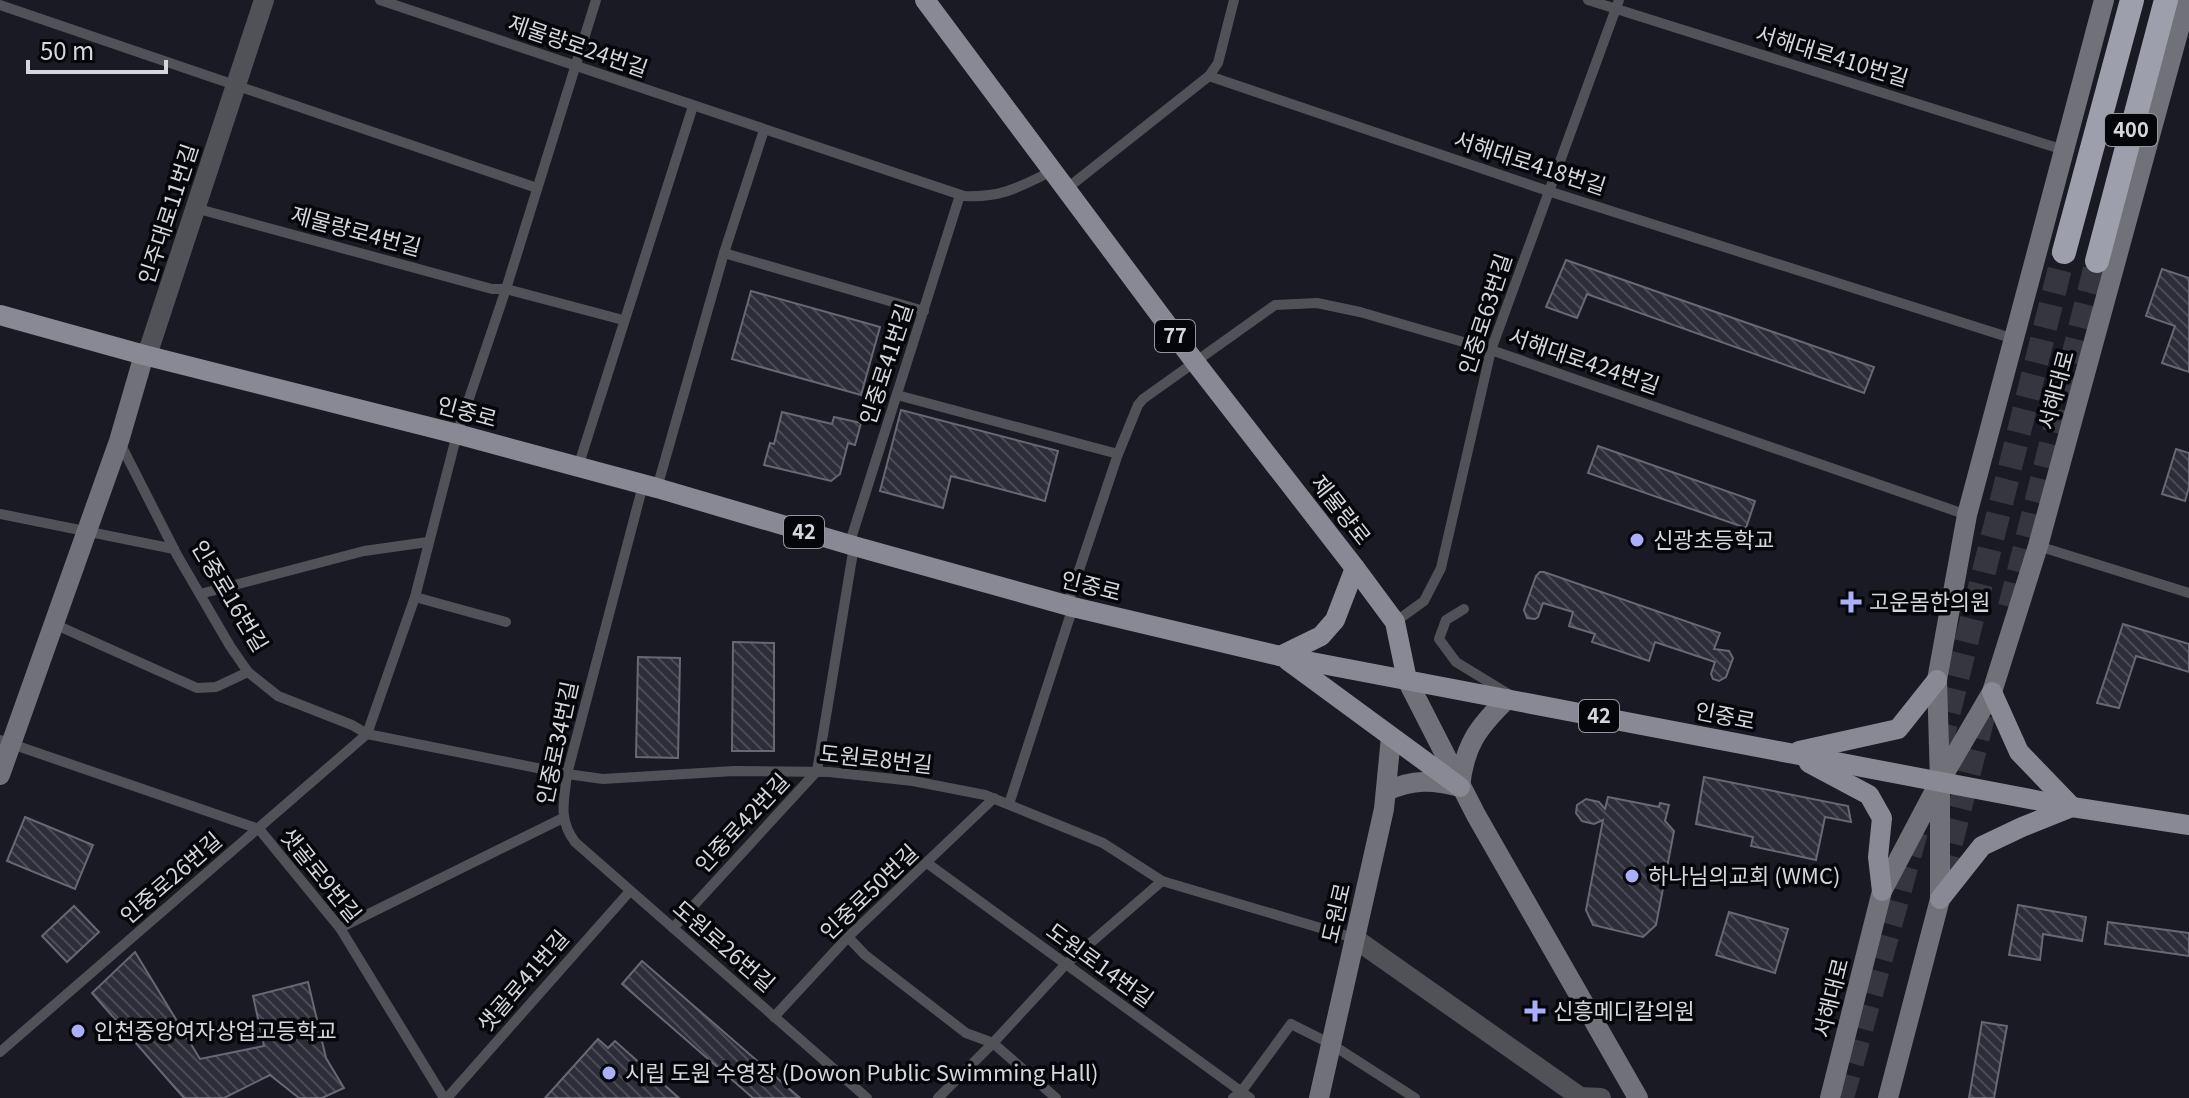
<svg xmlns="http://www.w3.org/2000/svg" width="2189" height="1098" font-family="Georgia,'Noto Sans KR',serif">
	<defs>
		<pattern id="building-back-hatch" width="6" height="6" patternUnits="userSpaceOnUse" patternTransform="scale(2)"><rect width="6" height="6" fill="#2c2d38"/><path d="M-1 5l2 2M0 0l6 6M5-1l2 2" fill="none" stroke="#4a4b54"/></pattern>
	</defs>
	<rect width="100%" height="100%" fill="#191a24"/>
	<g fill="url(#building-back-hatch)" stroke="#676875" stroke-width="2">
		<path d="M1566,260l308,107 -10,26 -277,-99 -10,24 -31,-11z"/>
		<path d="M2162,269l27,9v94l-27,-9 13,-37 -29,-10z"/>
		<path d="M751,291l129,36 -19,68 -129,-36z"/>
		<path d="M901,410l157,41 -13,50 -94,-25 -8,32 -63,-17z"/>
		<path d="M782,412l50,12 2,-7 27,6 -6,22 -7,-2 -8,31 -9,7 -67,-16 6,-22 4,1z"/>
		<path d="M1598,446l157,55 -9,27 -158,-55z"/>
		<path d="M2176,449l13,4v34l-4,14 -23,-7z"/>
		<path d="M1540,572h4l176,61 -6,16 15,2 4,7 -7,19 -7,4 -6,-2 -2,-5 4,-12 -60,-20 -6,19 -57,-19 3,-8 -26,-8 4,-14 -30,-9 -5,14 -3,2 -8,-1 -3,-8 12,-34z"/>
		<path d="M2123,624l66,20v28l-53,-16 -17,52 -22,-5z"/>
		<path d="M733,642l41,1v108h-42z"/>
		<path d="M638,657l42,1 -2,100 -42,-1z"/>
		<path d="M1704,777l144,29 3,16 -26,-5 -9,43 -65,-14 2,-9 -57,-13z"/>
		<path d="M1608,797l51,10 1,-4 9,2 -4,16 9,10 -18,94 -13,12 -50,-12 -7,-15 17,-90 -9,4 -12,-3 -6,-8 1,-8 9,-6 13,3 6,7z"/>
		<path d="M25,817l68,28 -18,44 -68,-28z"/>
		<path d="M2018,905l68,12 -4,24 -39,-7 -3,26 -31,-5z"/>
		<path d="M74,906l25,26 -32,30 -25,-26z"/>
		<path d="M1729,912l59,17 -13,44 -59,-18z"/>
		<path d="M2108,922l81,11v23l-84,-12z"/>
		<path d="M135,952l65,107 64,-13 -11,-50 55,-14 18,76 18,30 -22,10h-23l-29,-23 -46,23h-40l-92,-105z"/>
		<path d="M642,961l158,137h-47l-131,-114z"/>
		<path d="M1982,1022l25,4 -13,72h-25z"/>
		<path d="M598,1039l10,9 7,-7 64,57h-134z"/>
	</g>
	<g fill="none" stroke-linecap="round" stroke-linejoin="round">
		<g stroke="#353640" stroke-width="24" stroke-dasharray="24 12" stroke-linecap="butt">
			<path d="M2010,607l87,-346"/>
			<path d="M1940,747l124,-495"/>
			<path d="M1942,878l44,-173"/>
			<path d="M1842,1098l74,-266"/>
		</g>
		<g stroke="#515257" stroke-width="10">
			<path d="M380,0l584,196c38,2 55,-9 88,-25"/>
			<path d="M1588,0l476,150"/>
			<path d="M0,5l537,183"/>
			<path d="M1209,76l9,-13 16,-63"/>
			<path d="M1065,190l144,-114 339,115 466,148"/>
			<path d="M195,208l297,81h14l117,31"/>
			<path d="M724,253l200,58"/>
			<path d="M897,395l221,59"/>
			<path d="M120,443l57,112 53,91 18,26 30,24 74,29 15,9 200,40 36,5 131,-8 95,1 84,9 72,14 118,48 59,38 192,57"/>
			<path d="M578,467l115,-361"/>
			<path d="M643,485l-76,289c-3,28 -9,45 8,68l292,256"/>
			<path d="M657,488l67,-235 40,-123"/>
			<path d="M0,514l174,35"/>
			<path d="M849,545l111,-350"/>
			<path d="M2038,546l151,47"/>
			<path d="M200,594l164,-43 64,-9"/>
			<path d="M415,597l91,25"/>
			<path d="M1067,606l51,-152 20,-49 5,-6 132,-94 42,-2 43,9 131,38 476,165"/>
			<path d="M1464,609l-18,11 -7,19 17,23 54,33"/>
			<path d="M1395,622l29,-21 17,-33 50,-218 128,-350"/>
			<path d="M54,624l143,64 19,-1 32,-15"/>
			<path d="M0,740l259,89 81,99 104,170"/>
			<path d="M1009,804l64,-197"/>
			<path d="M927,863l323,235"/>
			<path d="M340,928l223,-110"/>
			<path d="M673,928l144,-157 37,-225"/>
			<path d="M848,937l17,18 101,78 27,10 63,55"/>
			<path d="M774,1017l74,-80 146,-139"/>
			<path d="M0,1052l367,-318 48,-137 42,-163 49,-145 90,-289"/>
			<path d="M447,1098l183,-207"/>
			<path d="M938,1098l55,-55 72,-78 97,-84"/>
			<path d="M1233,1098l8,-6 50,-68 40,20 84,54"/>
		</g>
		<g stroke="#515257" stroke-width="20">
			<path d="M144,355l6,-9 114,-346"/>
			<path d="M1354,938l226,159 21,1"/>
		</g>
		<g stroke="#707179" stroke-width="20">
			<path d="M1407,680l69,135 162,283"/>
			<path d="M0,775l119,-334 25,-86"/>
			<path d="M1460,787c4,-41 18,-60 47,-88"/>
			<path d="M1387,791c26,-12 46,-11 73,-4"/>
			<path d="M1319,1098l65,-289 7,-72"/>
			<path d="M1830,1098l52,-207 58,-110 -3,-101 30,-165 137,-515"/>
			<path d="M1888,1098l52,-199v-118l52,-89 46,-146 149,-546"/>
		</g>
		<g stroke="#888994" stroke-width="20">
			<path d="M925,0l270,362 160,206 40,54 12,58"/>
			<path d="M0,315l144,40 313,79 200,54 197,58 219,61 207,49 792,151 117,18"/>
			<path d="M1280,656l41,-20 14,-16 20,-52"/>
			<path d="M1287,660l173,127"/>
			<path d="M1992,692l27,60 53,55"/>
			<path d="M1799,751l99,-22 39,-49"/>
			<path d="M1809,763l60,32 13,23 -4,39 4,34"/>
			<path d="M1940,899l42,-53 40,-19 50,-20"/>
		</g>
		<g stroke="#9d9fac" stroke-width="24">
			<path d="M2064,252l68,-252"/>
			<path d="M2097,261l69,-261"/>
		</g>
	</g>
	<g fill="#abaffb" stroke="#050609" stroke-width="3">
		<circle cx="1637" cy="540" r="8"/>
		<path d="M1847 590h8v8h8v8h-8v8h-8v-8h-8v-8h8z"/>
		<circle cx="1632" cy="876" r="8"/>
		<path d="M1531 999h8v8h8v8h-8v8h-8v-8h-8v-8h8z"/>
		<circle cx="78" cy="1031" r="8"/>
		<circle cx="609" cy="1073" r="8"/>
	</g>
	<g text-anchor="middle" stroke-width="7" stroke-linejoin="round" paint-order="stroke">
		<g fill="#050609" stroke="#97989d" stroke-width="2">
			<rect x="2105" y="114" width="52" height="32" rx="6"/>
			<rect x="1155" y="320" width="40" height="32" rx="6"/>
			<rect x="784" y="516" width="40" height="32" rx="6"/>
			<rect x="1579" y="700" width="40" height="32" rx="6"/>
		</g>
		<g font-size="20" font-weight="bold" fill="#d6d6dd">
			<text x="2131" y="137">400</text>
			<text x="1175" y="343">77</text>
			<text x="804" y="539">42</text>
			<text x="1599" y="723">42</text>
		</g>
		<g font-size="22" fill="#d6d6dd" stroke="#050609">
			<text transform="translate(578 46) rotate(19)" y="8">제물량로24번길</text>
			<text transform="translate(1832 56) rotate(17)" y="8">서해대로410번길</text>
			<text transform="translate(1530 163) rotate(18)" y="8">서해대로418번길</text>
			<text transform="translate(168 214) rotate(-72)" y="8">인주대로11번길</text>
			<text transform="translate(356 231) rotate(15)" y="8">제물량로4번길</text>
			<text transform="translate(1485 314) rotate(-72)" y="8">인중로63번길</text>
			<text transform="translate(1584 361) rotate(19)" y="8">서해대로424번길</text>
			<text transform="translate(886 364) rotate(-72)" y="8">인중로41번길</text>
			<text transform="translate(2056 390) rotate(-75)" y="8">서해대로</text>
			<text transform="translate(467 412) rotate(15)" y="8">인중로</text>
			<text transform="translate(1341 510) rotate(52)" y="8">제물량로</text>
			<text transform="translate(1091 586) rotate(14)" y="8">인중로</text>
			<text transform="translate(230 596) rotate(59)" y="8">인중로16번길</text>
			<text transform="translate(1725 716) rotate(11)" y="8">인중로</text>
			<text transform="translate(557 743) rotate(-78)" y="8">인중로34번길</text>
			<text transform="translate(876 759) rotate(6)" y="8">도원로8번길</text>
			<text transform="translate(742 823) rotate(-47)" y="8">인중로42번길</text>
			<text transform="translate(321 875) rotate(51)" y="8">샛골로9번길</text>
			<text transform="translate(171 878) rotate(-41)" y="8">인중로26번길</text>
			<text transform="translate(869 892) rotate(-44)" y="8">인중로50번길</text>
			<text transform="translate(1336 913) rotate(-77)" y="8">도원로</text>
			<text transform="translate(724 946) rotate(41)" y="8">도원로26번길</text>
			<text transform="translate(1100 965) rotate(36)" y="8">도원로14번길</text>
			<text transform="translate(523 981) rotate(-49)" y="8">샛골로41번길</text>
			<text transform="translate(1831 998) rotate(-76)" y="8">서해대로</text>
		</g>
		<g font-size="22" fill="#d6d6dd" stroke="#050609" text-anchor="start">
			<text x="1653" y="548">신광초등학교</text>
			<text x="1869" y="610">고운몸한의원</text>
			<text x="1648" y="884">하나님의교회 (WMC)</text>
			<text x="1553" y="1019">신흥메디칼의원</text>
			<text x="94" y="1039">인천중앙여자상업고등학교</text>
			<text x="625" y="1081">시립 도원 수영장 (Dowon Public Swimming Hall)</text>
		</g>
	</g>
	<path d="M28 60v12h138v-12" fill="none" stroke="#d6d6dd" stroke-width="4"/>
	<text x="40" y="60" font-size="24" fill="#d6d6dd" stroke="#050609" stroke-width="6" paint-order="stroke">50 m</text>
</svg>
